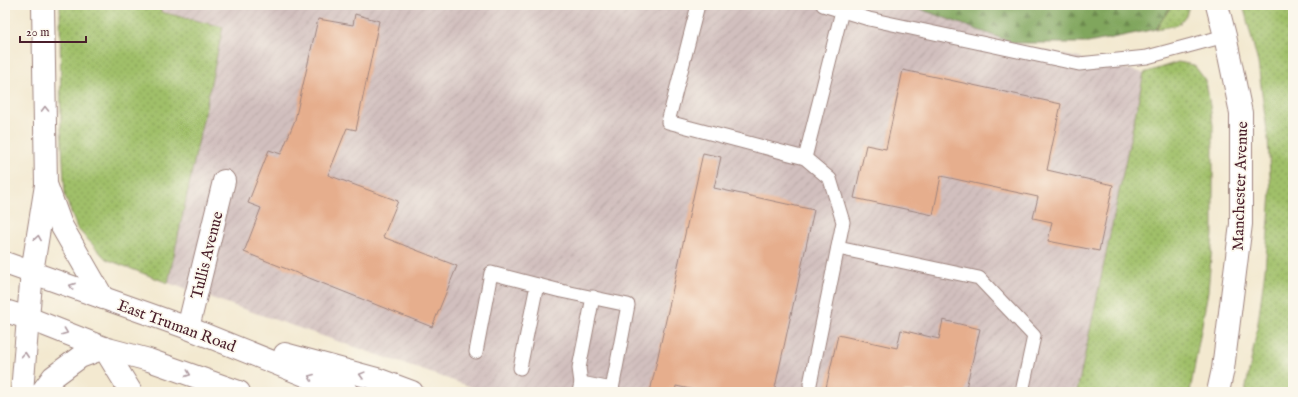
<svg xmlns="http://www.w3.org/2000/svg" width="1298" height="397" font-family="'IM FELL English',serif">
	<defs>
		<pattern id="industrial-furrows" width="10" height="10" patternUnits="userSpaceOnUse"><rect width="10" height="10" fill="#d1bfbe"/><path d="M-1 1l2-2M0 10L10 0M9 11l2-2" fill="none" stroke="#b5a4a3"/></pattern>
		<pattern id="grass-dots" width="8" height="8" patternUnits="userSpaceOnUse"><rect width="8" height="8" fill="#a0c069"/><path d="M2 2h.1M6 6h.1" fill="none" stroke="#849b57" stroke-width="1.8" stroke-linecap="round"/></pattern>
		<pattern id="forest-firs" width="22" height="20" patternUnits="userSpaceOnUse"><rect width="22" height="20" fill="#80a65d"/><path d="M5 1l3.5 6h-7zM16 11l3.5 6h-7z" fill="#6b874d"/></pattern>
	</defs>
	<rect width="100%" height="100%" fill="#fbf7ec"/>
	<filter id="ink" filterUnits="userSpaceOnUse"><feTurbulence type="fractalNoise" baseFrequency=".025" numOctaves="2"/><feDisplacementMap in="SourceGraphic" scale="8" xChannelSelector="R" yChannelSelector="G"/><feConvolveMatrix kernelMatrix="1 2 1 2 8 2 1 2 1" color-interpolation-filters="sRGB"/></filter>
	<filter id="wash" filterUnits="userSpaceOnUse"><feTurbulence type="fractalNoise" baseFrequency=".012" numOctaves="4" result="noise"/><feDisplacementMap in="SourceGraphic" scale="16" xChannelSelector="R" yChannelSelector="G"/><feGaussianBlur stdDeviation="0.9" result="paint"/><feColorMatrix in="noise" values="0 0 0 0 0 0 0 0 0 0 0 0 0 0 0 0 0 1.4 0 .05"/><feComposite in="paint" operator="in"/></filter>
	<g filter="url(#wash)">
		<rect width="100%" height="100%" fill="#f3e9d0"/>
		<path fill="url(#industrial-furrows)" d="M160,5h749l105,38 130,30 -67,319h-591l-318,-109 55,-256 -62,-16z"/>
		<g fill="url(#grass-dots)" stroke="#75704a">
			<path d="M60,5h100l1,7 62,15 -55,256 -62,-24 -29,-31 -12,-32 -4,-68z"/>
			<path d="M1170,5h19c-5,23 -13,20 -33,24l15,-23z"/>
			<path d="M1243,5h50v387h-48l12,-62 8,-60 6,-77 -3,-54 -10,-76z"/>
			<path d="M1178,62l16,3 12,16 7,44v110l-5,56 -18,101h-113l67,-319z"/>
		</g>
		<path fill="url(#forest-firs)" stroke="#656244" d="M909,5h261l1,1 -15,23 -68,14h-74z"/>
		<g id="blocks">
			<g fill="#e6ae8d">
				<path d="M355,14l24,7 -23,109 -9,-2 -19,47 70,26 -15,36 74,29 -25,61 -188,-75 17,-44 -13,-5 21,-53 12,4 14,-34 23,-101 35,6z"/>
				<path d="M903,70l158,34 -14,66 66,15 -14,66 -51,-10 4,-19 -19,-4 5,-21 -97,-21 -8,39 -79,-17 12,-53 20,4z"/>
				<path d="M703,153l18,4 -7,31 100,22 -40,182h-70l-28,-6 -1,6h-25z"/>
				<path d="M943,320l37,9 -15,63h-140l13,-57 59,13 4,-18 38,9z"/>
			</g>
		</g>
	</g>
	<g filter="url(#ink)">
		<use href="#blocks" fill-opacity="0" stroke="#9e847e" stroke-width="1"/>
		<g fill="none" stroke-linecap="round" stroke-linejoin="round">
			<defs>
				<g id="service">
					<path d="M698,5l-30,117 137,36 25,21 13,43 -33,162"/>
					<path d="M823,5l46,14 210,45 68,-7 78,-21"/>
					<path d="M805,158l37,-147"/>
					<path d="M838,248l141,30 55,58 -12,56"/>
					<path d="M476,352l15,-79 70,18 67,14 -16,84 -31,-6 -2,9"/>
					<path d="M520,368l17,-83"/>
					<path d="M581,383l-2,-15 14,-71"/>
				</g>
				<path id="minor" d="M188,328l36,-147"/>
				<g id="secondary">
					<path d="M1217,5l8,31 16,77v111l-18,145 -5,23"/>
					<path d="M5,263l183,65 159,64"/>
					<path d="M5,311l23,7 76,30 45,12 90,32"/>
					<path d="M285,354l92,25 35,13"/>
					<path d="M22,392l6,-74"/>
					<path d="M42,392l11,-15 27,-20 24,-9 27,44"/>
				</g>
				<g id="motorway">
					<path d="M47,187l14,38 42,73"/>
					<path d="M28,318l4,-46 14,-87 -3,-180"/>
				</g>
			</defs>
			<use href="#service" stroke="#9e847e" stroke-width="15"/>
			<use href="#minor" stroke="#9e847e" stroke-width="24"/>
			<use href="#secondary" stroke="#9e847e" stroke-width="24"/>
			<use href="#motorway" stroke="#9e847e" stroke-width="24"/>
			<use href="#service" stroke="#fff" stroke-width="13"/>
			<use href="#minor" stroke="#fff" stroke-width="22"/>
			<use href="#secondary" stroke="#fff" stroke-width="22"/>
			<use href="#motorway" stroke="#fff" stroke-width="22"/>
		</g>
		<defs><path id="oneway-chevron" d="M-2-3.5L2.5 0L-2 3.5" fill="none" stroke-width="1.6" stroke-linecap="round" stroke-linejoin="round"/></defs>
		<g stroke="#ae9aa0">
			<use href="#oneway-chevron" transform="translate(45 109) rotate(-91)"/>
			<use href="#oneway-chevron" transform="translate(38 238) rotate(-81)"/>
			<use href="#oneway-chevron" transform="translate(72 286) rotate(-160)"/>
			<use href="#oneway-chevron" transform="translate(65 332) rotate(21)"/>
			<use href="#oneway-chevron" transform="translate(25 355) rotate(-85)"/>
			<use href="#oneway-chevron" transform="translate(188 374) rotate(20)"/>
			<use href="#oneway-chevron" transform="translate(362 375) rotate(-165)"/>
			<use href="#oneway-chevron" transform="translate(311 377) rotate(-158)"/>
		</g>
	</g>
	<g text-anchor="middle" stroke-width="3.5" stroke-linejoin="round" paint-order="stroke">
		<g font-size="16" fill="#4a1f2b" stroke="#fbf7ec">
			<text transform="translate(1239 186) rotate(-88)" y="6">Manchester Avenue</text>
			<text transform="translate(206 255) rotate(-76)" y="6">Tullis Avenue</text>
			<text transform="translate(177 325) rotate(20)" y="6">East Truman Road</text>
		</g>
	</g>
	<rect width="1298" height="397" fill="none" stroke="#fbf7ec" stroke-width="20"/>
	<path d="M20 36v6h66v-6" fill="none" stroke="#4a1f2b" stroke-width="2"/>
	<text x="26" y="36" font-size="12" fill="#4a1f2b" stroke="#fbf7ec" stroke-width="3" paint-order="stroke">20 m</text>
</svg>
